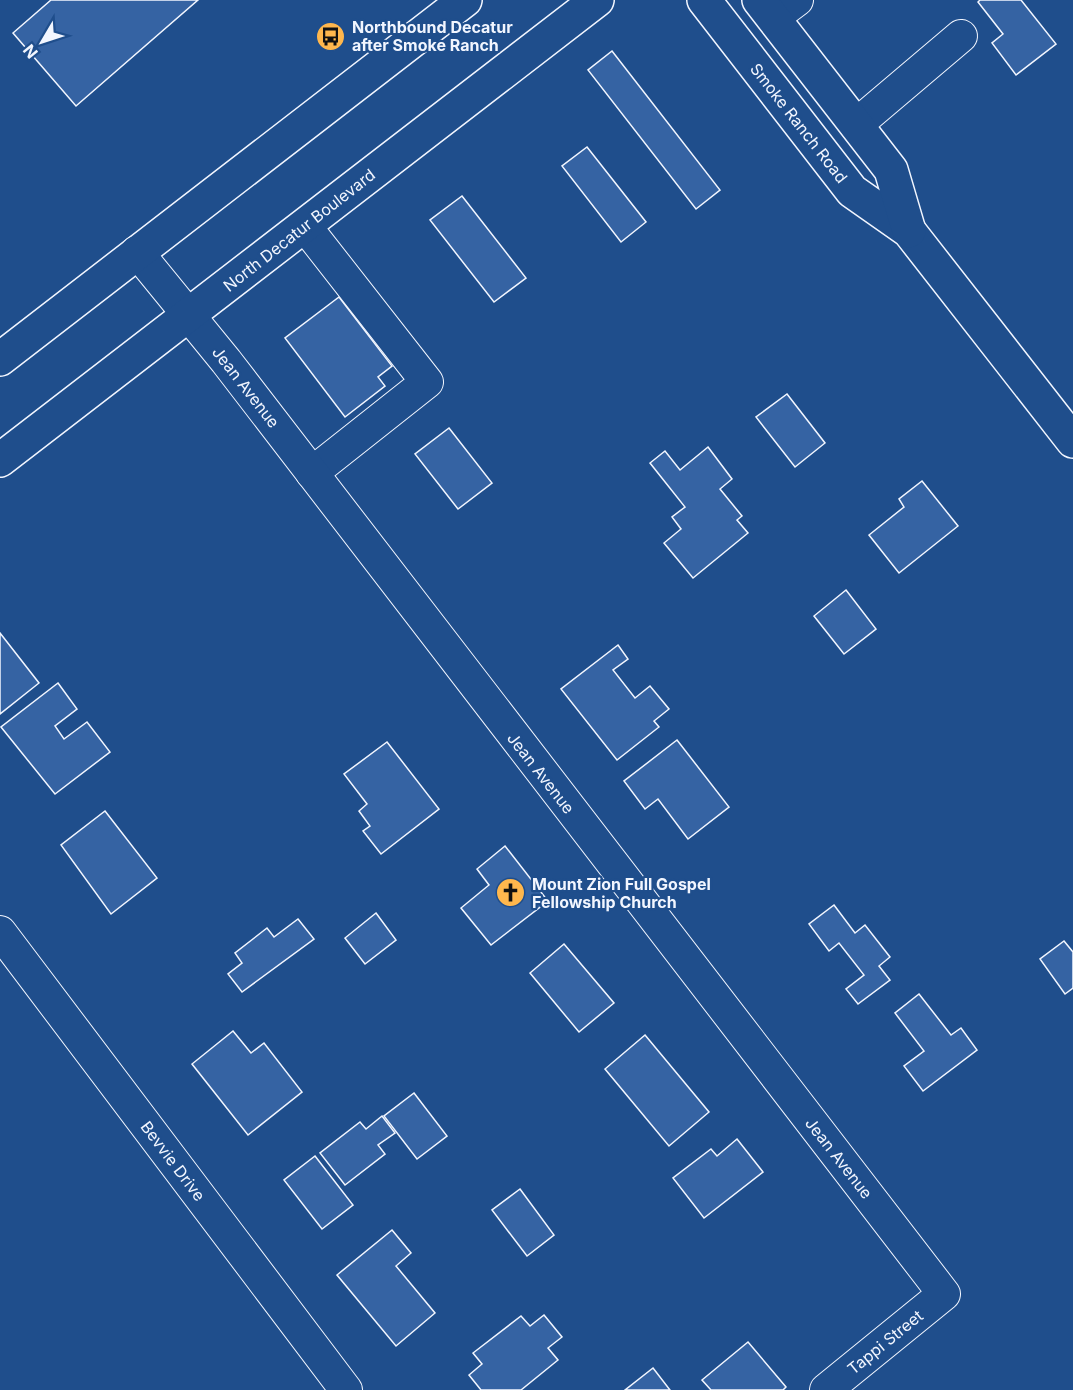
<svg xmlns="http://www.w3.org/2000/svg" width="1073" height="1390" font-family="Inter,sans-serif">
	<rect width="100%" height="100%" fill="#1f4e8c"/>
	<g fill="#3563a3" stroke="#f2f6ff" stroke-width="1.5">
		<path d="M51,0h147l-122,106 -63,-73z"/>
		<path d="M980,0h41l35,44 -40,31 -24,-32 11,-9 -25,-32z"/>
		<path d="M612,51l108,139 -24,19 -108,-139z"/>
		<path d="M587,147l59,75 -25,20 -59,-76z"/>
		<path d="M462,196l64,82 -32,24 -64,-82z"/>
		<path d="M339,297l53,69 -14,11 7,9 -40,31 -60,-79z"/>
		<path d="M787,394l38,49 -30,24 -39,-50z"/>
		<path d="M449,428l43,55 -34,26 -43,-55z"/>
		<path d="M708,447l24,32 -12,10 22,27 -5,4 11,13 -55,45 -29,-35 17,-14 -9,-12 13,-10 -35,-44 15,-12 15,19z"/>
		<path d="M922,481l36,45 -59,47 -30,-38 35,-28 -5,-8z"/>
		<path d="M846,590l30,39 -32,25 -30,-38z"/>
		<path d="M0,633l39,50 -39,31z"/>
		<path d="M618,645l10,14 -15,11 22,28 15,-12 19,23 -15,12 5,6 -42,33 -56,-71z"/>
		<path d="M58,683l19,26 -22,17 9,13 23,-17 23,30 -55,42 -54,-67z"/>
		<path d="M677,740l52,67 -41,32 -30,-40 -13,10 -21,-28z"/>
		<path d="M387,742l52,67 -58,45 -18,-23 7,-5 -11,-15 8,-7 -23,-30z"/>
		<path d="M105,811l52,67 -46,36 -50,-69z"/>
		<path d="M505,846l43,55 -57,44 -30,-37 28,-23 -12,-16z"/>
		<path d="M834,905l21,28 10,-8 25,32 -11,9 11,14 -32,24 -12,-15 18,-14 -25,-32 -10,8 -20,-27z"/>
		<path d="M376,913l20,27 -31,24 -20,-26z"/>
		<path d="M298,919l16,20 -72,53 -14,-18 14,-11 -7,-10 32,-25 7,9z"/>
		<path d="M1064,941l9,11v36l-8,6 -25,-35z"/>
		<path d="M564,944l50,59 -35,29 -49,-59z"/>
		<path d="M919,994l32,41 10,-7 16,22 -54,41 -19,-25 20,-15 -29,-38z"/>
		<path d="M233,1031l18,22 13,-10 38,49 -54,43 -56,-71z"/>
		<path d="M645,1035l64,77 -40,34 -64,-77z"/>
		<path d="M414,1093l33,43 -30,23 -33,-43z"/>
		<path d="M382,1116l13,17 -17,12 7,9 -40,31 -25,-32 40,-31 6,7z"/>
		<path d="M737,1139l26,33 -59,46 -31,-40 38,-29 6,7z"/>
		<path d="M315,1156l38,49 -31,24 -38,-49z"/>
		<path d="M520,1189l34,46 -27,21 -35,-46z"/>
		<path d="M392,1230l19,23 -15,13 39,47 -39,33 -59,-71z"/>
		<path d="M544,1315l18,22 -14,11 10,12 -37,30h-40l-12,-15 13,-11 -9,-11 48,-37 9,10z"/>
		<path d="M748,1342l38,45 -3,3h-72l-9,-10z"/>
		<path d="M653,1368l17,22h-45z"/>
	</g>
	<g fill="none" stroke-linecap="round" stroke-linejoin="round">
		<defs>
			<g id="minor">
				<path d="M773,18l24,-18"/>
				<path d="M856,125l105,-89"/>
				<path d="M305,226l122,156 -115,91"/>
				<path d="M137,252l89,109 718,933 -118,96"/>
				<path d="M0,932l346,458"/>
			</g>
			<g id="major">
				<path d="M704,0l148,191 57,40 164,210"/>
				<path d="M759,0l132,170 18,61"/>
				<path d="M0,359l465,-359"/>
				<path d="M0,460l597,-460"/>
			</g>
		</defs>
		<use href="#minor" stroke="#f2f6ff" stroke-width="34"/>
		<use href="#major" stroke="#f2f6ff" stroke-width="36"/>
		<use href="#minor" stroke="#1f4e8c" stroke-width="32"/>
		<use href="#major" stroke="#1f4e8c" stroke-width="33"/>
	</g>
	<defs>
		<symbol id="bus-disc" viewBox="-11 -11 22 22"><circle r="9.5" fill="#ffb74d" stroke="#1f4e8c"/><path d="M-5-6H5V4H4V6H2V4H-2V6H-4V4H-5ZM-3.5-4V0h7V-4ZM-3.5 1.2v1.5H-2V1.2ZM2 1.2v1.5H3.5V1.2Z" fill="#111"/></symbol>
		<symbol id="church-disc" viewBox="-11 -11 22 22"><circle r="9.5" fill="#ffb74d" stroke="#1f4e8c"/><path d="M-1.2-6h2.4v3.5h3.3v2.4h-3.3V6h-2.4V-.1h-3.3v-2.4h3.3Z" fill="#111"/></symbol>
	</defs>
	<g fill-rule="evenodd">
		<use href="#bus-disc" x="314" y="20" width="33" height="33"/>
		<use href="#church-disc" x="494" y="876" width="33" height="33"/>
	</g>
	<g text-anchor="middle" stroke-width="4.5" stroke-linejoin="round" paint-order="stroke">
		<g font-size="16" font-weight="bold" fill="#f2f6ff" stroke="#1f4e8c" text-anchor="start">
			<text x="352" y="33">Northbound Decatur<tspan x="352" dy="18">after Smoke Ranch</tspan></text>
			<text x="532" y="890">Mount Zion Full Gospel<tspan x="532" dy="18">Fellowship Church</tspan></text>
		</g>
		<g font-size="16" fill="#f2f6ff" stroke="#1f4e8c">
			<text transform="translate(799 123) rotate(52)" y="6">Smoke Ranch Road</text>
			<text transform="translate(299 230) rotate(-38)" y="6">North Decatur Boulevard</text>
			<text transform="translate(246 387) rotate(52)" y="6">Jean Avenue</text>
			<text transform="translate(541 773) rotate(52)" y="6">Jean Avenue</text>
			<text transform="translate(839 1158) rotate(52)" y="6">Jean Avenue</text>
			<text transform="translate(173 1161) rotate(53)" y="6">Bevvie Drive</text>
			<text transform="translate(885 1342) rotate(-39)" y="6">Tappi Street</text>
		</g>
	</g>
	<g transform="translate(42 42) rotate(231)" stroke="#1f4e8c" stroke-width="4.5" paint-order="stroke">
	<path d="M0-4.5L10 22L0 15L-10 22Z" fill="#f2f6ff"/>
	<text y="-9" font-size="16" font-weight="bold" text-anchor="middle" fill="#f2f6ff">N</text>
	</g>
</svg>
